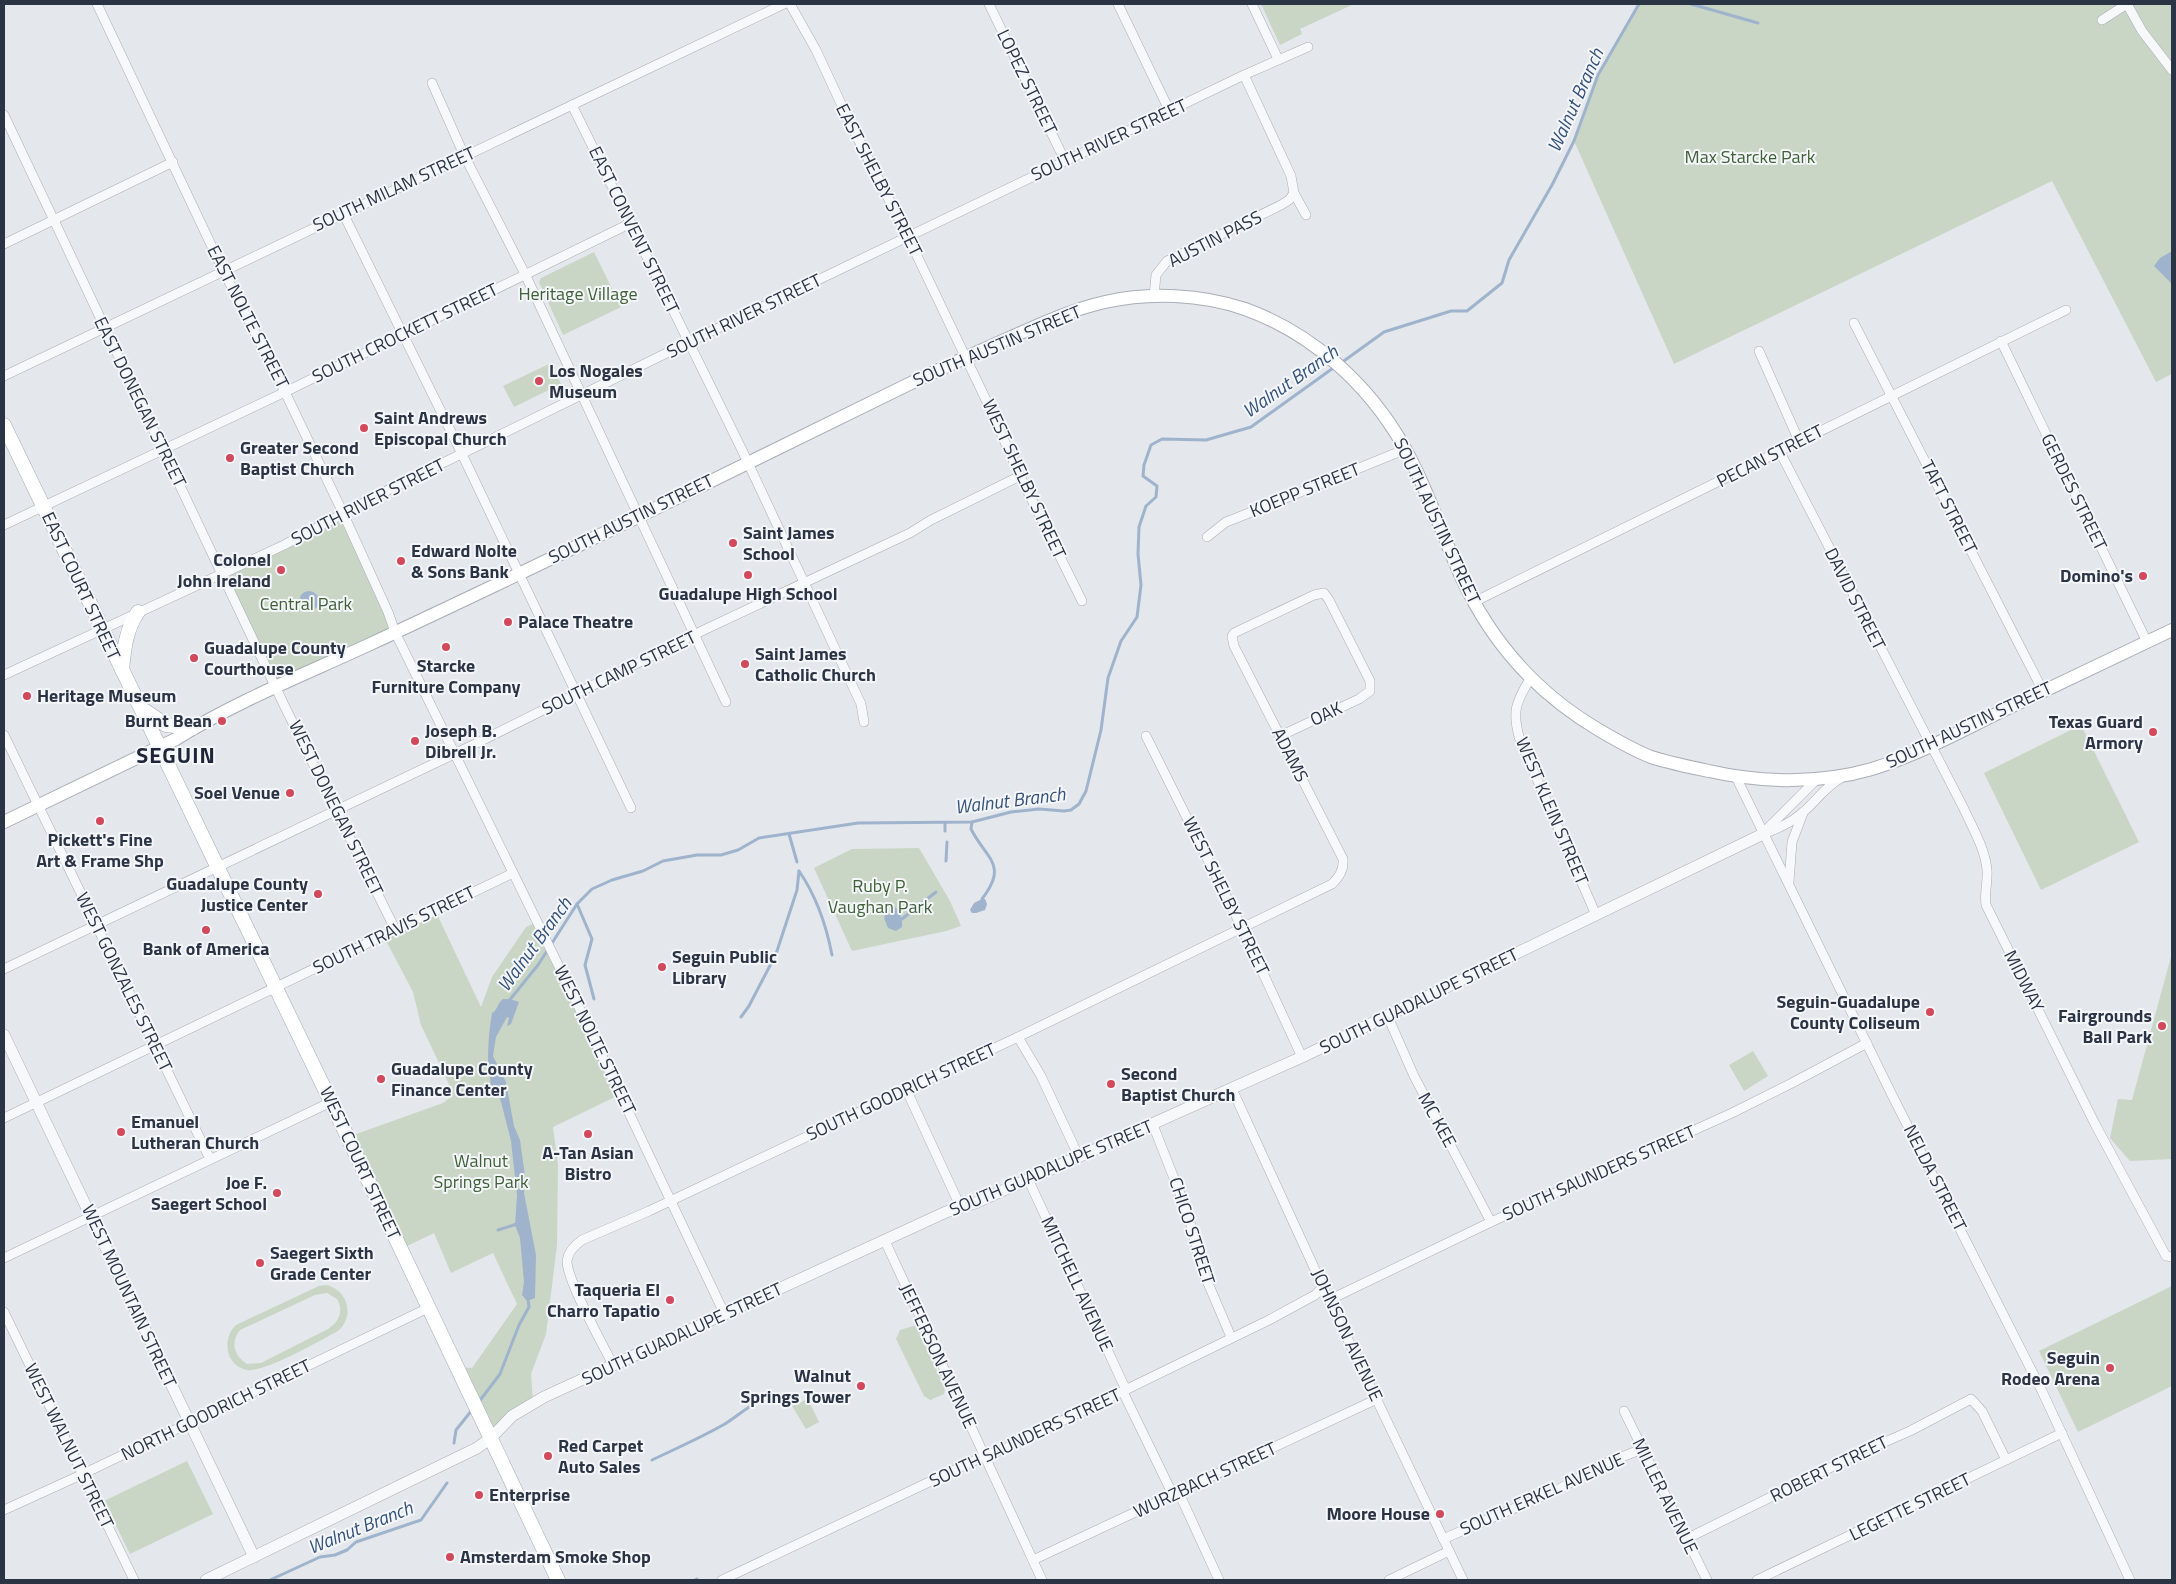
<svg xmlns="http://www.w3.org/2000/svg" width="2176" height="1584" font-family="'Titillium Web',sans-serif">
	<rect width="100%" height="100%" fill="#e4e7ec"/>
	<g fill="#c9d6c5" fill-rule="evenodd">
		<path d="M1261,4h93l-54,25 2,5 -22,11z"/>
		<path d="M1639,4h533v370l-16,8 -104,-201 -378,183 -100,-223 24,-66z"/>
		<path d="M594,252l27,55 -58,28 -24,-53 2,-4z"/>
		<path d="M551,363l10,21 -47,23 -11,-21z"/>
		<path d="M343,513l52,119 -119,55 -54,-113z"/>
		<path d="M2081,725l58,117 -98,48 -57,-117z"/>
		<path d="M919,848l31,53 11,25 -15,5 -94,20 -38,-83 38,-19z"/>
		<path d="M435,910l46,97 11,-30 34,-50 11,-5 84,172 -68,33 5,38 -1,80 -11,89 -15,40 2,29 -42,35 -34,-71 15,1 45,-64 -24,-51 -42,20 -17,-40 -33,16 -53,-112 95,-34 8,-6 1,-5 -5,-12 -26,-55 -8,-33 -30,-57z"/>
		<path d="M2172,953v206l-42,2 -20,-23 8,-39 14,1z"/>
		<path d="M1753,1051l15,25 -24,15 -15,-26z"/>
		<path d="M327,1285c21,6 28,31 11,46 -17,9 -74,42 -91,39 -21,-4 -26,-31 -11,-45l83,-39zM327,1293l10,6c7,12 2,23 -9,30l-67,34 -14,1c-13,-9 -17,-21 -7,-34l75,-35z"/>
		<path d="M2172,1286v100l-94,46 -39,-81z"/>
		<path d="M916,1325l29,63 -1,6 -14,6 -6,-4 -28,-57 4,-9z"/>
		<path d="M808,1399l11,23 -13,7 -14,-23z"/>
		<path d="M187,1461l26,53 -83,40 -26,-53z"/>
	</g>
	<g fill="#9fb4cc">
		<path d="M2172,251v33l-18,-18 6,-8z"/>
		<circle cx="309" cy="601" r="10"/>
		<path d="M982,899h3l2,5 -2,6 -9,3h-4l-2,-3 4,-7z"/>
		<path d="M892,905c7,3 11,15 10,22l-6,4 -8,-3 -4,-10 3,-8z"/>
		<path d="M503,999h7l9,3 -8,22 -4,2 2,-8 -2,-1 -11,20 -3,19 13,26 8,44 6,14 5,36 -1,17 12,62 -1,43 -8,3 -5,-6 2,-13 -4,-44 -5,-13 2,-30 -6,-54 -11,-43 -10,-8c2,-11 -2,-18 -2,-28 0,-16 1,-33 4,-49 6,-3 5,-10 11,-14z"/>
	</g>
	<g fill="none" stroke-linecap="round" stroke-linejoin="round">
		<g stroke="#9fb4cc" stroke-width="3">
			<path d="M1691,4l67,19"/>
			<path d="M1341,363l43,-31 67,-21h16l35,-28 7,-23 43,-75 22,-44 24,-66 41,-71"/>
			<path d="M972,822l-1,7c15,30 38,35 11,70"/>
			<path d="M945,823v8"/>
			<path d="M789,834l8,28"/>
			<path d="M946,861l1,-19"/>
			<path d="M799,871c18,26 27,53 33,84"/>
			<path d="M577,904l15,35 -7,26 9,34"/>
			<path d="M902,919l34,-27"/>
			<path d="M508,1002l30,-37 39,-61 15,-15 20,-9 31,-9 20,-10 34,-6h24l17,-5 21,-12 99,-15 114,-1 39,-10 28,-3 25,2 7,-1 8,-6 7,-13 15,-61 7,-52 13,-37 16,-24 4,-32 -3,-31 1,-27 7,-21 10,-9 1,-11 -14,-10 1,-11 7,-20 11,-6 44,1 45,-13 85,-61"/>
			<path d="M741,1017l8,-11 27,-52 21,-64 2,-19"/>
			<path d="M498,1230l19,-6"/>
			<path d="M478,1403l22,-29 19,-49 10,-18 -1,-8"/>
			<path d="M454,1443l2,-13 16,-20"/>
			<path d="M652,1460c23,-11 48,-22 71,-35 12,-7 20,-15 33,-22"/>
			<path d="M270,1580l50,-23 15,-2 12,-5 9,-8 65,-22 26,-37"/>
			<path d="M695,1580l2,-1"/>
		</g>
		<defs>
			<g id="minor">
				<path d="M97,4l126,266 62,122 58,121 45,99 7,20 178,363 152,320"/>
				<path d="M790,4l26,46 34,73 58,114 80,167 32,72 62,125"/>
				<path d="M989,4l76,157"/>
				<path d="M1118,4l52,108"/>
				<path d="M1252,4l26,55"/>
				<path d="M2127,4l15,27 30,39"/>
				<path d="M2102,20l25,-16"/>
				<path d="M1244,75l47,101 3,17 12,22"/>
				<path d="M432,83l32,72 61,119 201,428"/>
				<path d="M572,105l170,345 119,254 3,18"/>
				<path d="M4,115l280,590 111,224"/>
				<path d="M343,213l119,241 169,354"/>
				<path d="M4,244l169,-82"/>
				<path d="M1154,296l2,-21 11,-14 114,-56 8,-5 5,-7"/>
				<path d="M1854,323l189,368"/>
				<path d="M2001,341l146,301"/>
				<path d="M1759,351l40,90"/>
				<path d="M4,376l780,-372"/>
				<path d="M1780,452l183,355c9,20 22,41 24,63 1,12 -3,23 -1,35l109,219 71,132 6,1"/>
				<path d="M4,525l281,-133 346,-169"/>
				<path d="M1207,537l19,-15 8,-3 172,-70"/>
				<path d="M1474,602l592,-292"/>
				<path d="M4,675l280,-130 108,-57 297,-146 555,-267 64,-28"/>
				<path d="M1530,679c-15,24 -18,34 -10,61l76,175"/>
				<path d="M4,735l206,424"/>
				<path d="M1146,736l96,192 60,129"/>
				<path d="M1736,777l156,318 150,296 88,189"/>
				<path d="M1764,832l53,-53"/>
				<path d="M1763,834c14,-5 28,-11 39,-21 14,-11 22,-26 39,-35"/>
				<path d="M1789,882l3,-40 11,-29"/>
				<path d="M4,969l469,-224 233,-116 204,-96 21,-13 89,-44"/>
				<path d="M1388,1017l26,59 77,146"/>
				<path d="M1018,1037l23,39 38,81"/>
				<path d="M906,1089l55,119"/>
				<path d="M1232,1089l97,211 134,280"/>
				<path d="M4,1118l509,-245"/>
				<path d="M1153,1125l35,89 14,55 29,68"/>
				<path d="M1028,1179l98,211"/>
				<path d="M885,1241l157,339"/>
				<path d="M4,1258l327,-156"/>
				<path d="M1329,1300l162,-78 241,-109 60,-30 75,-40"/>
				<path d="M4,1312l130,268"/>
				<path d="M613,1365c-10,-20 -46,-84 -46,-104 1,-9 8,-16 15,-21l67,-29 369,-174 314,-153c7,-7 12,-14 11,-25l-109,-213 -2,-10 2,-3 80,-38 10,-2 5,7 41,81v10l-11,8 -79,37"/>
				<path d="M1123,1392l50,103"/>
				<path d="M1624,1411l83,169"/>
				<path d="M1179,1493l40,87"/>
				<path d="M4,1510l79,-36 345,-166"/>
				<path d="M1443,1539l116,-50 40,-23 43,-17"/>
				<path d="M1686,1539l176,-87 48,-21 61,-32 11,12 24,49"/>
				<path d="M1033,1560l344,-161"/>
				<path d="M722,1580l262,-124 18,-6 267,-130 46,-25 8,-8"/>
				<path d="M1389,1580l60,-29"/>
				<path d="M1757,1580l305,-147"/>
			</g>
			<g id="tertiary">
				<path d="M4,1035l250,522"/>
				<path d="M206,1580l271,-132 14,-10 21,-22 32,-19 402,-185 29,-9 327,-146 461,-223"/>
			</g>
			<path id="secondary" d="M4,822l172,-83c59,-37 127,-64 190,-93 93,-43 186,-88 278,-132 88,-43 176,-87 265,-130 35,-17 71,-33 107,-49 29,-13 58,-26 89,-33 45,-10 96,-8 140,7 67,24 123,75 158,136 23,40 38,87 57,129 30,67 76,119 139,156 17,10 34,20 52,27 19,6 38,10 58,14 53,12 111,13 163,-2 45,-14 88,-37 130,-58 56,-27 113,-54 170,-81"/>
			<g id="primary">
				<path d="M4,425l327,677 227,478"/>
				<path d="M122,670c2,-21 4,-41 16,-58"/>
				<path d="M141,708l25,17 27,3"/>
			</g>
		</defs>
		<use href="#minor" stroke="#a9aeb7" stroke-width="10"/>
		<use href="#tertiary" stroke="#a9aeb7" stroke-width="12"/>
		<use href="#secondary" stroke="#a9aeb7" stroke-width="14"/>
		<use href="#primary" stroke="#a3abb8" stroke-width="15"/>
		<use href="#minor" stroke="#f7f8fa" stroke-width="9"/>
		<use href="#tertiary" stroke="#f7f8fa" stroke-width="11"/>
		<use href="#secondary" stroke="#fff" stroke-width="12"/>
		<use href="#primary" stroke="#fff" stroke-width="14"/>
	</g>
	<g fill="#d1495b" stroke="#f4f6f9" stroke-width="2">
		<circle cx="539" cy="381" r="5"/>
		<circle cx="364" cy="428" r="5"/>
		<circle cx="230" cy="458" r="5"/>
		<circle cx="733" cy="543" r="5"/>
		<circle cx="401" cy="561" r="5"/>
		<circle cx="281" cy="570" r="5"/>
		<circle cx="748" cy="575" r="5"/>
		<circle cx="2143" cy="576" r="5"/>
		<circle cx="508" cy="622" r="5"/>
		<circle cx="446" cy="647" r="5"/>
		<circle cx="194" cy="658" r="5"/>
		<circle cx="745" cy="664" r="5"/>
		<circle cx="27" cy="696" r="5"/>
		<circle cx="222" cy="721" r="5"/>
		<circle cx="2153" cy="732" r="5"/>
		<circle cx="415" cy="741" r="5"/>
		<circle cx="290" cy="793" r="5"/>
		<circle cx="100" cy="821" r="5"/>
		<circle cx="318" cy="894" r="5"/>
		<circle cx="206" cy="930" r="5"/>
		<circle cx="662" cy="967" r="5"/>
		<circle cx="1930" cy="1012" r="5"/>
		<circle cx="2162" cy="1026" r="5"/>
		<circle cx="381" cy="1079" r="5"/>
		<circle cx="1111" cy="1084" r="5"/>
		<circle cx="121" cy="1132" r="5"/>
		<circle cx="588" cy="1134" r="5"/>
		<circle cx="277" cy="1193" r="5"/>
		<circle cx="260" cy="1263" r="5"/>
		<circle cx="670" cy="1300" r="5"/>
		<circle cx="2110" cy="1368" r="5"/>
		<circle cx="861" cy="1386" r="5"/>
		<circle cx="548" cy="1456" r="5"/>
		<circle cx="479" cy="1495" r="5"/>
		<circle cx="1440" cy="1514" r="5"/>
		<circle cx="450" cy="1557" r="5"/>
	</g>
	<g text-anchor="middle" stroke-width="4" stroke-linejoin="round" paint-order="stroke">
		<g font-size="18" fill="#2b3445" stroke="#f4f6f9">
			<text transform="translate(1027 82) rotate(64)" y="6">LOPEZ STREET</text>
			<text transform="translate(1109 140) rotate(-25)" y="6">SOUTH RIVER STREET</text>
			<text transform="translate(879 180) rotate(63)" y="6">EAST SHELBY STREET</text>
			<text transform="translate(394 189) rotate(-25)" y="6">SOUTH MILAM STREET</text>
			<text transform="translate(634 230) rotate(64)" y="6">EAST CONVENT STREET</text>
			<text transform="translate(1215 239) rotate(-27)" y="6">AUSTIN PASS</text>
			<text transform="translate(744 316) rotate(-26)" y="6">SOUTH RIVER STREET</text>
			<text transform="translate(248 317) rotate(63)" y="6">EAST NOLTE STREET</text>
			<text transform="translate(405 333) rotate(-26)" y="6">SOUTH CROCKETT STREET</text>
			<text transform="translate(997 346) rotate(-23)" y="6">SOUTH AUSTIN STREET</text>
			<text transform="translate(140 402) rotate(64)" y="6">EAST DONEGAN STREET</text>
			<text transform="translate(1770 456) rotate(-27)" y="6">PECAN STREET</text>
			<text transform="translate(1024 479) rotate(65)" y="6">WEST SHELBY STREET</text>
			<text transform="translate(1305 490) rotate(-22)" y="6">KOEPP STREET</text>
			<text transform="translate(2074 492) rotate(64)" y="6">GERDES STREET</text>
			<text transform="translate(368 502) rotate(-27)" y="6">SOUTH RIVER STREET</text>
			<text transform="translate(1949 507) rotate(63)" y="6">TAFT STREET</text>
			<text transform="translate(631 519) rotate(-26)" y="6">SOUTH AUSTIN STREET</text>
			<text transform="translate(1437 521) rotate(65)" y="6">SOUTH AUSTIN STREET</text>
			<text transform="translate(81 586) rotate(65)" y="6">EAST COURT STREET</text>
			<text transform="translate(1855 599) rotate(63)" y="6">DAVID STREET</text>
			<text transform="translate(619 673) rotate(-26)" y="6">SOUTH CAMP STREET</text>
			<text transform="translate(1326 714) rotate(-25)" y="6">OAK</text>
			<text transform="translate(1969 725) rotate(-25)" y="6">SOUTH AUSTIN STREET</text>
			<text transform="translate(1290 755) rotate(63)" y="6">ADAMS</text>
			<text transform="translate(336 808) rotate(64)" y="6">WEST DONEGAN STREET</text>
			<text transform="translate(1552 811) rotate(67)" y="6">WEST KLEIN STREET</text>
			<text transform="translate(1226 896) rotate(64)" y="6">WEST SHELBY STREET</text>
			<text transform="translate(394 930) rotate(-26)" y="6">SOUTH TRAVIS STREET</text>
			<text transform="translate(2024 981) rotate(63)" y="6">MIDWAY</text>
			<text transform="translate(124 982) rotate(64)" y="6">WEST GONZALES STREET</text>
			<text transform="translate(1419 1001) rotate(-26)" y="6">SOUTH GUADALUPE STREET</text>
			<text transform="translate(595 1040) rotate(64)" y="6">WEST NOLTE STREET</text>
			<text transform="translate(901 1092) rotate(-25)" y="6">SOUTH GOODRICH STREET</text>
			<text transform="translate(1437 1120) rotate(61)" y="6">MC KEE</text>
			<text transform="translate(360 1163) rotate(65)" y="6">WEST COURT STREET</text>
			<text transform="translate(1051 1168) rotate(-23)" y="6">SOUTH GUADALUPE STREET</text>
			<text transform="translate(1599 1173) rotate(-24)" y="6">SOUTH SAUNDERS STREET</text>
			<text transform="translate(1935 1178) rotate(63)" y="6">NELDA STREET</text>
			<text transform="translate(1192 1231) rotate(72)" y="6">CHICO STREET</text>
			<text transform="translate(1077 1284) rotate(65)" y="6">MITCHELL AVENUE</text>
			<text transform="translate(129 1296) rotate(65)" y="6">WEST MOUNTAIN STREET</text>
			<text transform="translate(682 1334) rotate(-25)" y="6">SOUTH GUADALUPE STREET</text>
			<text transform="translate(1347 1335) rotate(65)" y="6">JOHNSON AVENUE</text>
			<text transform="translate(938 1356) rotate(65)" y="6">JEFFERSON AVENUE</text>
			<text transform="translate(216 1410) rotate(-26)" y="6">NORTH GOODRICH STREET</text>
			<text transform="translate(1025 1438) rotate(-25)" y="6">SOUTH SAUNDERS STREET</text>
			<text transform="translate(69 1446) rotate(64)" y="6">WEST WALNUT STREET</text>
			<text transform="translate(1829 1469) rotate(-26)" y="6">ROBERT STREET</text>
			<text transform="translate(1205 1480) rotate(-25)" y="6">WURZBACH STREET</text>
			<text transform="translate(1542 1494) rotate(-24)" y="6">SOUTH ERKEL AVENUE</text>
			<text transform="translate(1665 1496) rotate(64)" y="6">MILLER AVENUE</text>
			<text transform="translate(1910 1507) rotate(-26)" y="6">LEGETTE STREET</text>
		</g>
		<g font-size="18" fill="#3f6138" stroke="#f4f6f9">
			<text x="1750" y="163">Max Starcke Park</text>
			<text x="578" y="300">Heritage Village</text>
			<text x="306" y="610">Central Park</text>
			<text x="880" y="892">Ruby P.<tspan x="880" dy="21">Vaughan Park</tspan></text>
			<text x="481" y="1167">Walnut<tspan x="481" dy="21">Springs Park</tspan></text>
		</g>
		<g font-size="18" font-weight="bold" fill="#2b3445" stroke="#f4f6f9" text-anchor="start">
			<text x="549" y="377">Los Nogales<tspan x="549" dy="21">Museum</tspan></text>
			<text x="374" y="424">Saint Andrews<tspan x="374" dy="21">Episcopal Church</tspan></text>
			<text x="240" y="454">Greater Second<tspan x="240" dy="21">Baptist Church</tspan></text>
			<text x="743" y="539">Saint James<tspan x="743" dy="21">School</tspan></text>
			<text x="411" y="557">Edward Nolte<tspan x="411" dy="21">&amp; Sons Bank</tspan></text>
			<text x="271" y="566" text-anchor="end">Colonel<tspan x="271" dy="21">John Ireland</tspan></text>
			<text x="2133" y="582" text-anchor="end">Domino's</text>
			<text x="748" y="600" text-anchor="middle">Guadalupe High School</text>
			<text x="518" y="628">Palace Theatre</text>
			<text x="204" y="654">Guadalupe County<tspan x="204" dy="21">Courthouse</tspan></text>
			<text x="755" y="660">Saint James<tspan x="755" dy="21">Catholic Church</tspan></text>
			<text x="446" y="672" text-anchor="middle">Starcke<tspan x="446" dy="21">Furniture Company</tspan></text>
			<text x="37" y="702">Heritage Museum</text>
			<text x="212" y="727" text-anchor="end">Burnt Bean</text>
			<text x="2143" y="728" text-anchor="end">Texas Guard<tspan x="2143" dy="21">Armory</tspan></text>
			<text x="425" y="737">Joseph B.<tspan x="425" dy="21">Dibrell Jr.</tspan></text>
			<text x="280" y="799" text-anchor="end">Soel Venue</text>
			<text x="100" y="846" text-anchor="middle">Pickett's Fine<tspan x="100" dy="21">Art &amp; Frame Shp</tspan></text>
			<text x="308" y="890" text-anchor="end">Guadalupe County<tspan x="308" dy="21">Justice Center</tspan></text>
			<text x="206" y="955" text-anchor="middle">Bank of America</text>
			<text x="672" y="963">Seguin Public<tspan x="672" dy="21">Library</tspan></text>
			<text x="1920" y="1008" text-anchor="end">Seguin-Guadalupe<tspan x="1920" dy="21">County Coliseum</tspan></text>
			<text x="2152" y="1022" text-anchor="end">Fairgrounds<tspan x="2152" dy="21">Ball Park</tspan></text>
			<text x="391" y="1075">Guadalupe County<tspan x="391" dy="21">Finance Center</tspan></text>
			<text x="1121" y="1080">Second<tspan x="1121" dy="21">Baptist Church</tspan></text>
			<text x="131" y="1128">Emanuel<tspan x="131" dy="21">Lutheran Church</tspan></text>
			<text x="588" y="1159" text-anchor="middle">A-Tan Asian<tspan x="588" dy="21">Bistro</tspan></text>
			<text x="267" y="1189" text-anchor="end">Joe F.<tspan x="267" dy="21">Saegert School</tspan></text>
			<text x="270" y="1259">Saegert Sixth<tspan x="270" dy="21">Grade Center</tspan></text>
			<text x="660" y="1296" text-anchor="end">Taqueria El<tspan x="660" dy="21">Charro Tapatio</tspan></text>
			<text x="2100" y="1364" text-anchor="end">Seguin<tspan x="2100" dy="21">Rodeo Arena</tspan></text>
			<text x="851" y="1382" text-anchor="end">Walnut<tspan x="851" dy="21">Springs Tower</tspan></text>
			<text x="558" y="1452">Red Carpet<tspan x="558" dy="21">Auto Sales</tspan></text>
			<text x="489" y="1501">Enterprise</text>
			<text x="1430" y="1520" text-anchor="end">Moore House</text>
			<text x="460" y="1563">Amsterdam Smoke Shop</text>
		</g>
		<g font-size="19" font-style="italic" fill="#34527a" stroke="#f4f6f9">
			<text transform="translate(1575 100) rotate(-66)" y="7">Walnut Branch</text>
			<text transform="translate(1290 381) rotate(-35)" y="7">Walnut Branch</text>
			<text transform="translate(1010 800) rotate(-7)" y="7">Walnut Branch</text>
			<text transform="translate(534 944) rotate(-54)" y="7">Walnut Branch</text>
			<text transform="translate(360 1527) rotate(-22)" y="7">Walnut Branch</text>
		</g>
		<g font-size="22" font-weight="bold" letter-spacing="1" fill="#1d2536" stroke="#f4f6f9">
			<text x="176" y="763">SEGUIN</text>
		</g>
	</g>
	<rect width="2176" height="1584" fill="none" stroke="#2b3445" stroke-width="10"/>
</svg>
